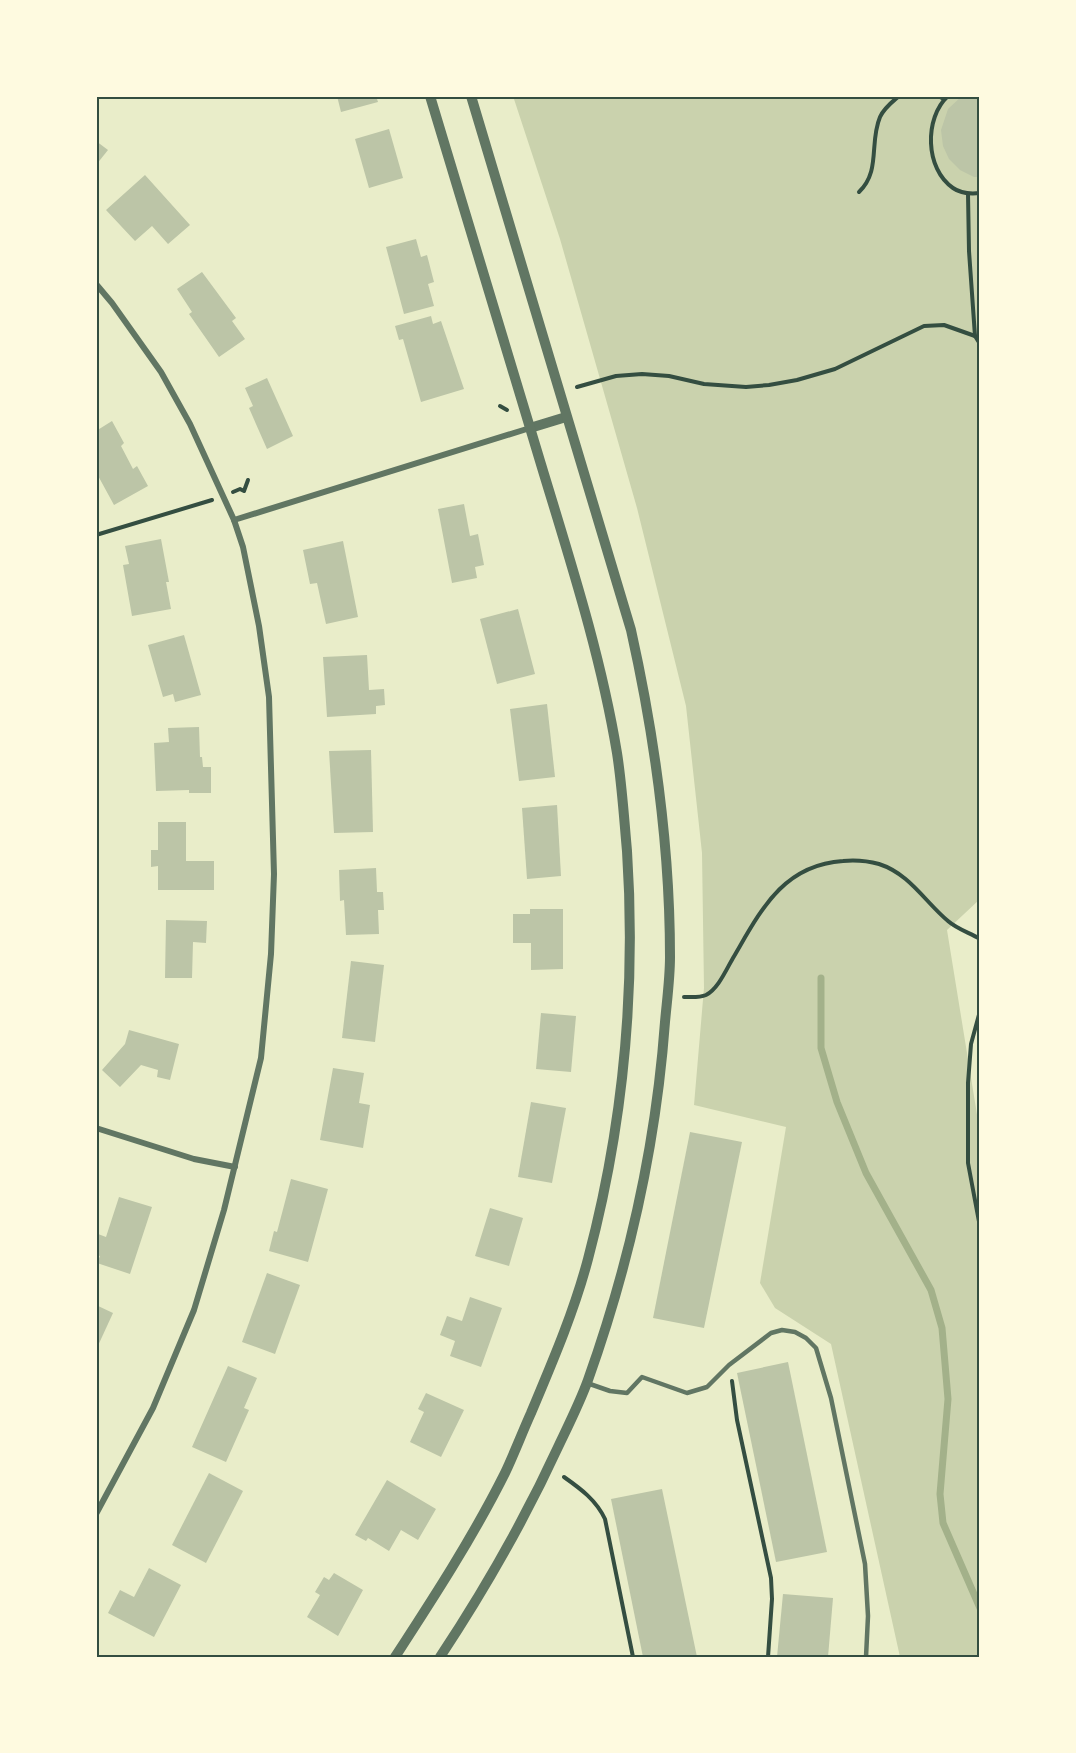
<svg xmlns="http://www.w3.org/2000/svg" width="1076" height="1753" font-family="Inter,sans-serif">
	<rect width="100%" height="100%" fill="#e9edc9"/>
	<path fill="#cad2ad" d="M513,96h467v803l-33,31 33,203v524h-80l-69,-313 -56,-36 -15,-25 26,-156 -92,-22 10,-117 -2,-135 -16,-147 -49,-198 -77,-269z"/>
	<g fill="none" stroke-linecap="round" stroke-linejoin="round">
		<path stroke="#a3b18a" stroke-width="7" d="M821,978v70l16,54 29,71 65,117 11,38 6,71 -8,95 3,29 37,85"/>
	</g>
	<g fill="#bcc5a7">
		<path d="M337,96h39l2,6 -37,10z"/>
		<path d="M962,96h18v81h-6l-14,-7 -11,-11 -6,-13 -2,-16 7,-21z"/>
		<path d="M389,129l14,49 -34,10 -14,-49z"/>
		<path d="M96,141l12,9 -12,15z"/>
		<path d="M145,175l45,50 -22,19 -16,-18 -17,15 -29,-31z"/>
		<path d="M416,239l5,18 6,-2 7,27 -6,2 6,22 -30,8 -18,-67z"/>
		<path d="M202,272l34,46 -4,3 13,18 -26,18 -30,-43 3,-2 -15,-23z"/>
		<path d="M431,316l2,8 8,-3 23,68 -43,13 -18,-63 -4,1 -4,-14z"/>
		<path d="M267,378l26,58 -26,13 -18,-41 4,-2 -8,-18z"/>
		<path d="M112,421l12,22 -3,3 12,23 4,-3 11,20 -34,19 -18,-33v-41z"/>
		<path d="M464,504l6,32 8,-2 6,31 -9,2 2,11 -25,5 -14,-74z"/>
		<path d="M161,539l8,43h-3l5,27 -39,7 -9,-51 6,-1 -4,-18z"/>
		<path d="M343,541l15,76 -32,7 -9,-41 -7,1 -7,-34z"/>
		<path d="M518,609l17,65 -38,10 -17,-65z"/>
		<path d="M184,635l17,60 -26,7 -2,-8 -10,3 -15,-52z"/>
		<path d="M367,655l2,35 15,-1 1,16 -9,1v8l-49,3 -4,-60z"/>
		<path d="M547,704l8,73 -36,4 -9,-72z"/>
		<path d="M199,727l1,30h2l1,10h8v26h-22v-3l-33,1 -2,-48 15,-1 -1,-14z"/>
		<path d="M371,750l2,82 -39,1 -5,-82z"/>
		<path d="M557,805l4,71 -34,3 -5,-71z"/>
		<path d="M158,822h28v39h28v29h-56v-24l-7,1v-17h7z"/>
		<path d="M376,868l1,24h6l1,18h-6l1,24 -33,1 -2,-35 -4,1 -1,-31z"/>
		<path d="M530,909h33v60l-32,1v-27h-18v-29h17z"/>
		<path d="M166,920l41,1 -1,22 -13,-1 -1,36h-27z"/>
		<path d="M351,961l33,4 -9,77 -33,-4z"/>
		<path d="M541,1013l35,3 -5,56 -35,-3z"/>
		<path d="M129,1030l50,14 -9,36 -13,-3 1,-7 -17,-5 -21,22 -18,-17 23,-26z"/>
		<path d="M333,1068l31,5 -5,30 11,2 -7,43 -43,-8z"/>
		<path d="M531,1102l35,6 -14,75 -34,-6z"/>
		<path d="M690,1132l52,10 -38,186 -51,-10z"/>
		<path d="M291,1179l37,10 -20,73 -39,-11 5,-20 3,1z"/>
		<path d="M119,1197l33,10 -22,67 -33,-11 3,-7 -4,-1 2,-21 8,3z"/>
		<path d="M490,1208l33,10 -14,48 -34,-10z"/>
		<path d="M267,1273l33,12 -25,69 -33,-12z"/>
		<path d="M470,1297l32,11 -21,59 -31,-11 5,-15 -15,-6 7,-19 15,5z"/>
		<path d="M96,1305l17,8 -17,37z"/>
		<path d="M788,1362l39,190 -51,10 -39,-189z"/>
		<path d="M228,1366l29,12 -13,30 5,2 -23,52 -34,-15z"/>
		<path d="M426,1393l38,17 -23,47 -31,-15 14,-30 -6,-3z"/>
		<path d="M209,1473l34,18 -37,72 -34,-18z"/>
		<path d="M387,1480l49,29 -18,31 -17,-10 -12,21 -21,-13 -2,3 -11,-6z"/>
		<path d="M662,1489l35,168h-54l-32,-158z"/>
		<path d="M149,1568l32,17 -27,52 -46,-24 12,-23 14,7z"/>
		<path d="M334,1573l29,17 -25,46 -31,-19 13,-22 -5,-3 9,-15 5,3z"/>
		<path d="M783,1594l50,4 -5,59h-51z"/>
	</g>
	<g fill="none" stroke-linecap="round" stroke-linejoin="round">
		<g stroke="#344e41" stroke-width="4">
			<path d="M938,96l6,3"/>
			<path d="M948,96c-24,22 -23,73 5,92 7,5 18,6 27,5"/>
			<path d="M859,192c22,-21 10,-49 21,-75 4,-9 12,-15 19,-21"/>
			<path d="M968,194l1,57 6,85"/>
			<path d="M577,387l39,-11 26,-2 27,2 35,8 42,3 23,-2 28,-5 38,-11 89,-43 20,-1 31,11 5,8"/>
			<path d="M500,406l7,4"/>
			<path d="M233,492l7,-3 4,2 4,-11"/>
			<path d="M96,535l116,-35"/>
			<path d="M684,997c7,0 15,1 22,-2 12,-6 20,-25 27,-37 27,-46 49,-93 110,-97 11,-1 25,0 36,3 31,10 46,38 69,57 9,8 22,12 32,18"/>
			<path d="M980,1011l-9,33 -3,39v80l12,64"/>
			<path d="M732,1381l5,39 34,158 1,21 -4,58"/>
			<path d="M564,1477c17,12 32,23 41,42l28,138"/>
		</g>
		<path stroke="#617663" stroke-width="4.5" d="M587,1383l23,8 17,2 15,-16 45,16 20,-6 22,-22 42,-32 11,-3 13,2 11,6 10,10 15,50 34,166 3,52 -2,41"/>
		<g stroke="#617663" stroke-width="6">
			<path d="M96,284l16,19 49,69 29,52 44,96 9,27 16,79 10,71 5,177 -3,80 -10,104 -37,152 -30,100 -41,98 -57,106"/>
			<path d="M234,520l296,-92"/>
			<path d="M96,1128l98,31 41,8"/>
		</g>
		<g stroke="#617663" stroke-width="10">
			<path d="M530,428l36,-11"/>
			<path d="M395,1657c39,-60 78,-120 110,-184 9,-19 17,-40 26,-60 21,-50 43,-101 57,-154 35,-132 48,-272 39,-408 -3,-33 -5,-66 -10,-98 -17,-103 -50,-202 -80,-302 -35,-119 -71,-237 -107,-355"/>
			<path d="M440,1657c45,-68 85,-138 119,-212 10,-21 21,-43 29,-65 41,-115 68,-235 77,-358 2,-22 5,-44 5,-65 0,-111 -15,-219 -39,-327l-160,-534"/>
		</g>
	</g>
	<rect width="1076" height="1753" fill="none" stroke="#fefae0" stroke-width="195"/>
	<rect x="98" y="98" width="880" height="1558" fill="none" stroke="#344e41" stroke-width="2"/>
</svg>
